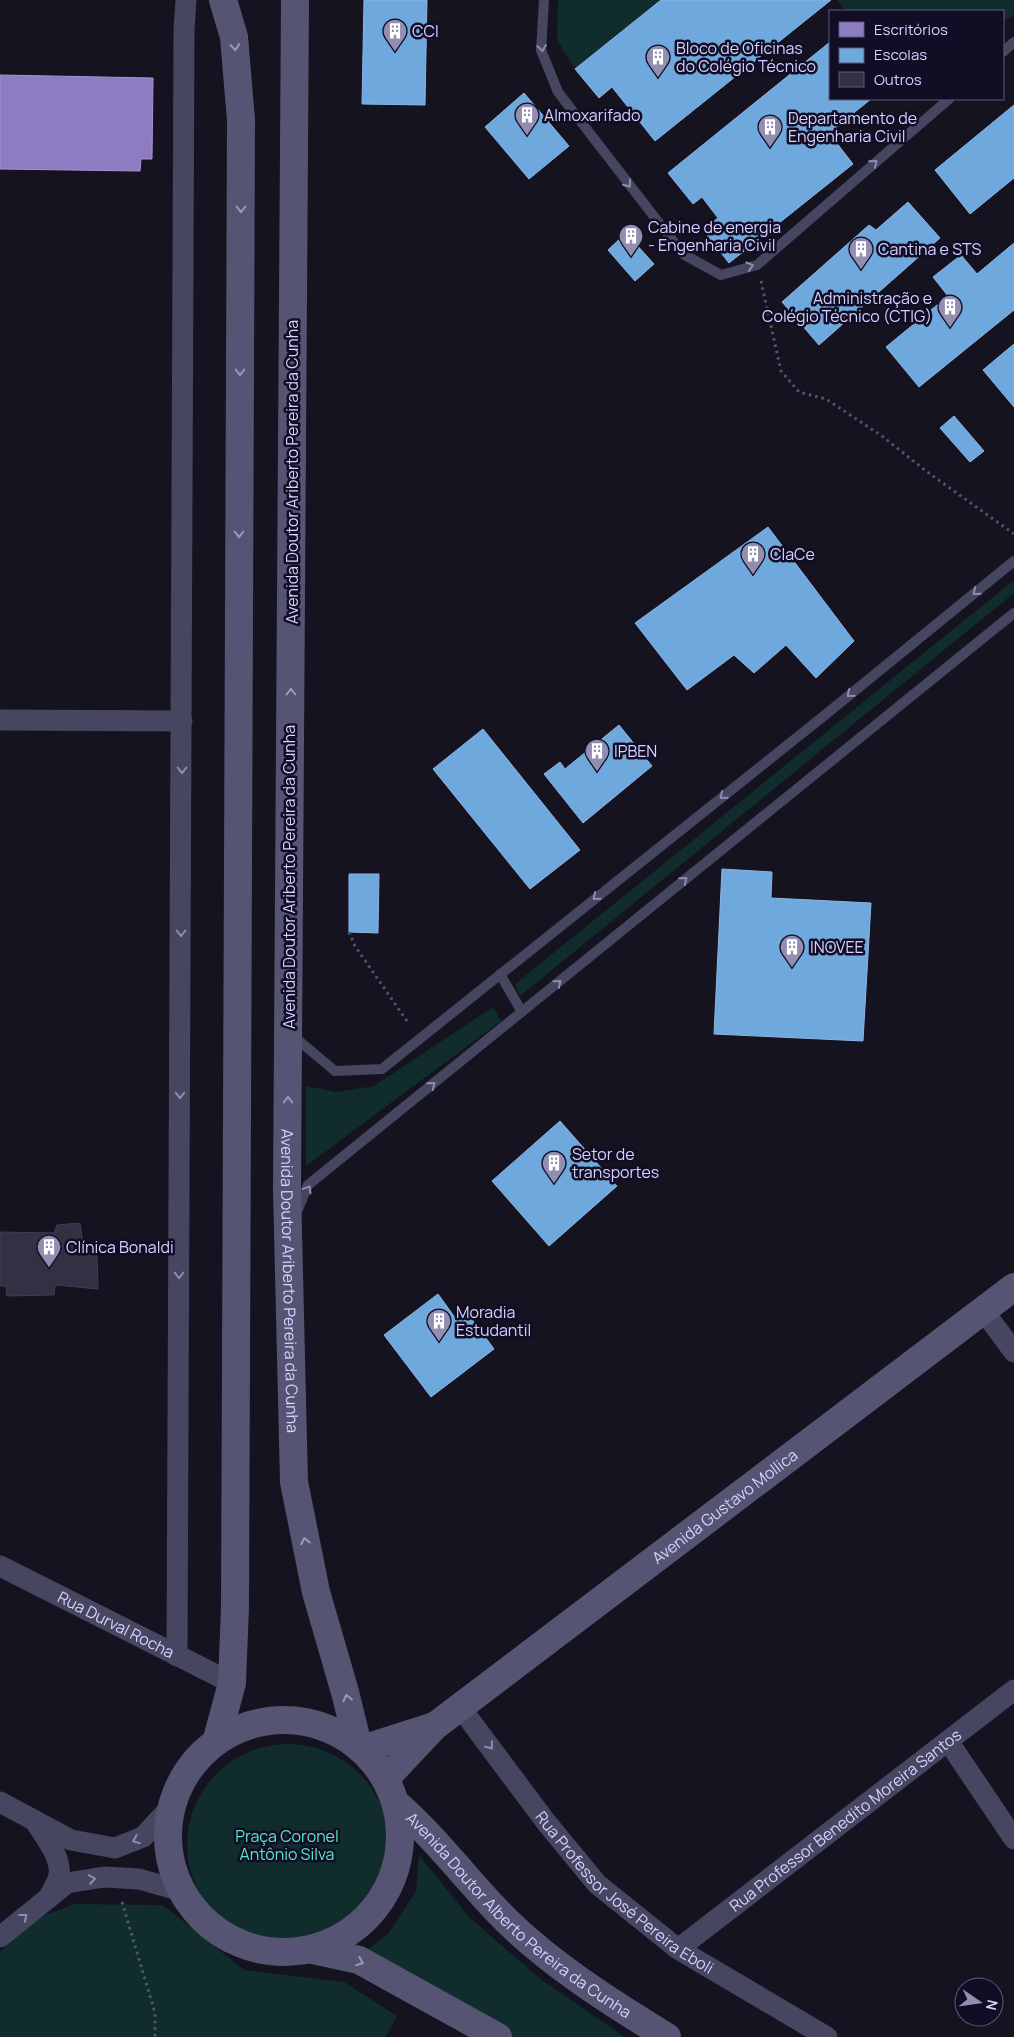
<svg xmlns="http://www.w3.org/2000/svg" width="1014" height="2037" font-family="Manrope,sans-serif">
	<rect width="100%" height="100%" fill="#14131f"/>
	<g fill="#102c2d">
		<path d="M558,0h103l-86,69 -18,-29z"/>
		<path d="M837,0h177v15l-11,6v-10h-157z"/>
		<path d="M1014,580v13l-494,403 -5,-12z"/>
		<path d="M493,1007l8,14 -195,145v-80l30,6 38,-6z"/>
		<circle cx="288" cy="1845" r="101"/>
		<path d="M419,1855l50,62 73,63 83,57h-114l-148,-84 26,-20 27,-42z"/>
		<path d="M75,1904l88,1 81,65 100,12 53,34 -11,21h-386v-85l34,-33z"/>
	</g>
	<path fill="#8e7cc3" stroke="#a496d5" d="M0,75l153,3 -1,81h-11l-1,12 -140,-2z"/>
	<g fill="#6fa8dc" stroke="#8eb4e6">
		<path d="M364,0h63l-2,105 -63,-1z"/>
		<path d="M661,0h170l-176,141 -43,-54 -13,11 -24,-29z"/>
		<path d="M830,42v57h41l-42,34 24,31 -124,99 -26,-33 15,-12 -16,-21 -9,7 -25,-31z"/>
		<path d="M524,93l45,53 -40,33 -44,-52z"/>
		<path d="M1014,105v73l-44,36 -35,-44z"/>
		<path d="M908,202l32,36 -121,107 -37,-43 87,-77 7,5z"/>
		<path d="M626,233l28,31 -19,17 -27,-31z"/>
		<path d="M1014,243v67l-95,77 -33,-40 62,-51 -15,-19 28,-22 16,19z"/>
		<path d="M1014,344v63l-31,-37z"/>
		<path d="M954,416l30,35 -14,11 -30,-34z"/>
		<path d="M768,527l86,114 -38,37 -30,-33 -32,28 -20,-18 -47,35 -52,-67z"/>
		<path d="M619,725l33,41 -69,57 -39,-49 16,-12 5,7z"/>
		<path d="M483,729l97,121 -50,39 -97,-120z"/>
		<path d="M722,869l50,3 -1,26 100,5 -8,138 -149,-7z"/>
		<path d="M349,874h30l-1,59 -29,-1z"/>
		<path d="M560,1121l57,65 -68,60 -57,-65z"/>
		<path d="M438,1294l18,25 10,-8 28,38 -63,48 -47,-62z"/>
	</g>
	<path fill="#323042" stroke="#413c54" d="M80,1223l4,28 13,-1 1,39 -43,-4 -1,10 -47,1 -1,-10h-6v-54l54,1 3,-8z"/>
	<g fill="none" stroke-linecap="round" stroke-linejoin="round">
		<g stroke="#495a6b" stroke-width="3" stroke-dasharray="2.5 4" stroke-linecap="butt">
			<path d="M761,281l20,90 18,21 27,7 56,37 44,35 88,63"/>
			<path d="M349,932l6,14 54,78"/>
			<path d="M122,1902l33,111v24"/>
		</g>
		<g stroke="#474661" stroke-width="10">
			<path d="M544,0l-3,50 17,42 125,162 38,21 36,-10 192,-166"/>
			<path d="M1003,52l11,-10"/>
			<path d="M500,974l22,38"/>
			<path d="M292,1035l43,36 47,-2 443,-354 189,-154"/>
			<path d="M296,1214l12,-29 706,-572"/>
		</g>
		<g stroke="#474661" stroke-width="21">
			<path d="M0,720l182,1"/>
			<path d="M983,1310l31,42"/>
			<path id="s1" d="M0,1566l232,117"/>
			<path d="M177,1656l7,-1626 2,-30"/>
			<path id="s2" d="M460,1707l86,115 51,62 81,65 149,88"/>
			<path d="M948,1741l66,98"/>
			<path d="M0,1802l71,38 44,8 28,-11 28,-30"/>
			<path d="M35,1821c9,15 27,36 24,54 -1,7 -7,16 -10,22"/>
			<path d="M0,1937l67,-54 37,-6 35,2 42,12"/>
			<path id="s3" d="M678,1949l336,-259"/>
		</g>
		<g stroke="#555473" stroke-width="28">
			<path id="s4" d="M295,0l-8,1189 7,293 22,110 29,100 13,53"/>
			<circle cx="284" cy="1836" r="116"/>
			<path d="M217,1739l15,-56 3,-76 6,-1487 -7,-83 -11,-37"/>
			<path d="M362,1749l72,-23"/>
			<path id="s5" d="M386,1778l49,-52 579,-439"/>
			<path id="s6" d="M398,1805c48,42 83,96 132,137 42,36 90,66 137,95"/>
			<path d="M313,1950l46,10 139,77"/>
		</g>
	</g>
	<defs><path id="oneway-chevron" d="M-2-3.5L2.5 0L-2 3.5" fill="none" stroke-width="1.6" stroke-linecap="round" stroke-linejoin="round" transform="scale(1.25)"/></defs>
	<g stroke="#9c99c0">
		<use href="#oneway-chevron" transform="translate(235 47) rotate(85)"/>
		<use href="#oneway-chevron" transform="translate(241 209) rotate(90)"/>
		<use href="#oneway-chevron" transform="translate(240 372) rotate(90)"/>
		<use href="#oneway-chevron" transform="translate(239 534) rotate(90)"/>
		<use href="#oneway-chevron" transform="translate(291 692) rotate(-90)"/>
		<use href="#oneway-chevron" transform="translate(288 1100) rotate(-90)"/>
		<use href="#oneway-chevron" transform="translate(305 1541) rotate(-101)"/>
		<use href="#oneway-chevron" transform="translate(347 1698) rotate(-104)"/>
		<use href="#oneway-chevron" transform="translate(360 1962) rotate(22)"/>
	</g>
	<g stroke="#8e8cb0">
		<use href="#oneway-chevron" transform="translate(542 48) rotate(83)"/>
		<use href="#oneway-chevron" transform="translate(874 163) rotate(-41)"/>
		<use href="#oneway-chevron" transform="translate(628 184) rotate(52)"/>
		<use href="#oneway-chevron" transform="translate(750 266) rotate(-17)"/>
		<use href="#oneway-chevron" transform="translate(976 592) rotate(141)"/>
		<use href="#oneway-chevron" transform="translate(850 694) rotate(141)"/>
		<use href="#oneway-chevron" transform="translate(182 770) rotate(90)"/>
		<use href="#oneway-chevron" transform="translate(723 796) rotate(141)"/>
		<use href="#oneway-chevron" transform="translate(684 880) rotate(-39)"/>
		<use href="#oneway-chevron" transform="translate(596 897) rotate(141)"/>
		<use href="#oneway-chevron" transform="translate(181 933) rotate(90)"/>
		<use href="#oneway-chevron" transform="translate(558 983) rotate(-39)"/>
		<use href="#oneway-chevron" transform="translate(432 1085) rotate(-39)"/>
		<use href="#oneway-chevron" transform="translate(180 1095) rotate(90)"/>
		<use href="#oneway-chevron" transform="translate(308 1189) rotate(-59)"/>
		<use href="#oneway-chevron" transform="translate(179 1275) rotate(90)"/>
		<use href="#oneway-chevron" transform="translate(490 1746) rotate(53)"/>
		<use href="#oneway-chevron" transform="translate(136 1840) rotate(158)"/>
		<use href="#oneway-chevron" transform="translate(92 1879) rotate(-9)"/>
		<use href="#oneway-chevron" transform="translate(24 1917) rotate(-38)"/>
	</g>
	<defs>
		<symbol id="building-pin" viewBox="-11 -11 22 30"><path d="M0 17L-7.5 6A9.5 9.5 0 1 1 7.5 6Z" fill="#928eb1" stroke="#110d25"/><path d="M-4-6H4V6H1V3H-1V6H-4ZM-2.5-4.3h1.7v1.8h-1.7ZM.8-4.3h1.7v1.8H.8ZM-2.5-1h1.7V.8h-1.7ZM.8-1h1.7V.8H.8Z" fill="#fff"/></symbol>
	</defs>
	<g fill-rule="evenodd">
		<use href="#building-pin" x="381" y="17" width="28" height="38"/>
		<use href="#building-pin" x="644" y="43" width="28" height="38"/>
		<use href="#building-pin" x="513" y="101" width="28" height="38"/>
		<use href="#building-pin" x="756" y="113" width="28" height="38"/>
		<use href="#building-pin" x="617" y="222" width="28" height="38"/>
		<use href="#building-pin" x="847" y="235" width="28" height="38"/>
		<use href="#building-pin" x="936" y="293" width="28" height="38"/>
		<use href="#building-pin" x="739" y="540" width="28" height="38"/>
		<use href="#building-pin" x="583" y="737" width="28" height="38"/>
		<use href="#building-pin" x="778" y="933" width="28" height="38"/>
		<use href="#building-pin" x="540" y="1149" width="28" height="38"/>
		<use href="#building-pin" x="35" y="1233" width="28" height="38"/>
		<use href="#building-pin" x="425" y="1307" width="28" height="38"/>
	</g>
	<g text-anchor="middle" stroke-width="5" stroke-linejoin="round" paint-order="stroke">
		<g font-size="16" fill="#d6d1ff" stroke="#110d25" text-anchor="start">
			<text x="412" y="37">CCI</text>
			<text x="676" y="54">Bloco de Oficinas<tspan x="676" dy="18">do Colégio Técnico</tspan></text>
			<text x="544" y="121">Almoxarifado</text>
			<text x="788" y="124">Departamento de<tspan x="788" dy="18">Engenharia Civil</tspan></text>
			<text x="648" y="233">Cabine de energia<tspan x="648" dy="18">- Engenharia Civil</tspan></text>
			<text x="878" y="255">Cantina e STS</text>
			<text x="932" y="304" text-anchor="end">Administração e<tspan x="932" dy="18">Colégio Técnico (CTIG)</tspan></text>
			<text x="770" y="560">ClaCe</text>
			<text x="614" y="757">IPBEN</text>
			<text x="810" y="953">INOVEE</text>
			<text x="572" y="1160">Setor de<tspan x="572" dy="18">transportes</tspan></text>
			<text x="66" y="1253">Clínica Bonaldi</text>
			<text x="456" y="1318">Moradia<tspan x="456" dy="18">Estudantil</tspan></text>
		</g>
		<g font-size="16" fill="#d6d1ff" stroke="#110d25">
			<text transform="translate(292 472) rotate(-90)" y="6">Avenida Doutor Ariberto Pereira da Cunha</text>
			<text transform="translate(289 877) rotate(-90)" y="6">Avenida Doutor Ariberto Pereira da Cunha</text>
			<text dy="6" stroke="none"><textPath href="#s4" startOffset="1281">Avenida Doutor Ariberto Pereira da Cunha</textPath></text>
			<text dy="6" stroke="none"><textPath href="#s5" startOffset="435">Avenida Gustavo Mollica</textPath></text>
			<text dy="6" stroke="none"><textPath href="#s1" startOffset="130">Rua Durval Rocha</textPath></text>
			<text dy="6" stroke="none"><textPath href="#s3" startOffset="211">Rua Professor Benedito Moreira Santos</textPath></text>
			<text dy="6" stroke="none"><textPath href="#s2" startOffset="250">Rua Professor José Pereira Eboli</textPath></text>
			<text dy="6" stroke="none"><textPath href="#s6" startOffset="164">Avenida Doutor Alberto Pereira da Cunha</textPath></text>
		</g>
		<g font-size="16" fill="#54e8c3" stroke="#110d25">
			<text x="287" y="1842">Praça Coronel<tspan x="287" dy="18">Antônio Silva</tspan></text>
		</g>
	</g>
	<rect x="829" y="10" width="175" height="90" fill="#110d25" stroke="#605b7c"/>
	<rect x="839" y="22" width="25" height="15" fill="#8e7cc3" stroke="#605b7c"/>
	<text x="874" y="35" font-size="15" fill="#d6d1ff">Escritórios</text>
	<rect x="839" y="48" width="25" height="15" fill="#6fa8dc" stroke="#605b7c"/>
	<text x="874" y="60" font-size="15" fill="#d6d1ff">Escolas</text>
	<rect x="839" y="72" width="25" height="15" fill="#323042" stroke="#605b7c"/>
	<text x="874" y="85" font-size="15" fill="#d6d1ff">Outros</text>
	<g transform="translate(979 2002) rotate(103)"><circle r="24" fill="#110d25" stroke="#605b7c"/>
	<path d="M0-4L9 19L0 12L-9 19Z" fill="#928eb1"/>
	<text y="-8" font-size="14" font-weight="bold" text-anchor="middle" fill="#d6d1ff">N</text>
	</g>
</svg>
